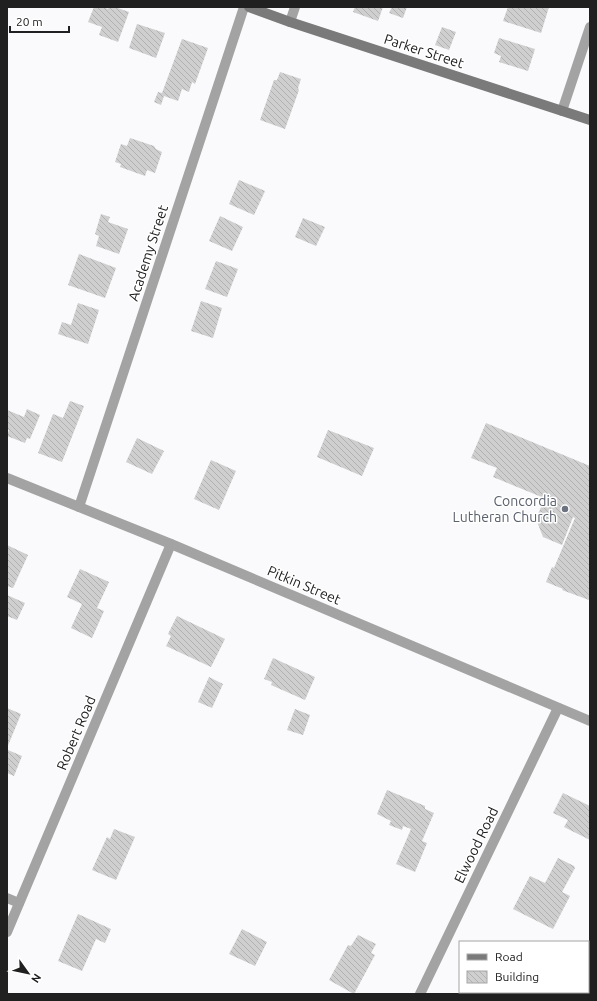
<svg xmlns="http://www.w3.org/2000/svg" width="597" height="1001" font-family="Ubuntu,sans-serif">
	<defs>
		<pattern id="building-back-hatch" width="6" height="6" patternUnits="userSpaceOnUse"><rect width="6" height="6" fill="#cfcfd0"/><path d="M-1 5l2 2M0 0l6 6M5-1l2 2" fill="none" stroke="#b1b1b2"/></pattern>
	</defs>
	<rect width="100%" height="100%" fill="#fafafc"/>
	<g fill="url(#building-back-hatch)">
		<path d="M94,7h10l4,2 1,-2h6l14,5 -11,30 -19,-7 3,-8 -14,-5z"/>
		<path d="M355,7h28l-5,14 -25,-9z"/>
		<path d="M392,7h15l-4,11 -14,-5z"/>
		<path d="M508,7h41l-8,26 -38,-12z"/>
		<path d="M137,24l28,9 -9,25 -27,-10z"/>
		<path d="M442,27l14,5 -7,18 -14,-5z"/>
		<path d="M499,38l36,11 -7,22 -29,-9 2,-6 -7,-3z"/>
		<path d="M182,39l26,9 -13,36 -3,-2 -3,10 -7,-3 -4,12 -14,-5 -3,9 -7,-3 4,-10 4,1z"/>
		<path d="M280,72l21,7 -3,9 1,2 -14,39 -25,-9 14,-40h3z"/>
		<path d="M130,138l24,8 2,3 6,3 -7,21 -8,-3 -2,6 -25,-9 1,-3 -6,-2 6,-18 6,2z"/>
		<path d="M239,180l26,11 -11,24 -25,-11z"/>
		<path d="M101,214l9,3 -2,5 20,7 -9,25 -23,-8 3,-10 -4,-2z"/>
		<path d="M220,216l23,11 -11,24 -23,-10z"/>
		<path d="M303,218l22,9 -9,19 -21,-9z"/>
		<path d="M79,254l37,14 -11,30 -37,-13z"/>
		<path d="M216,261l22,8 -11,28 -22,-8z"/>
		<path d="M201,301l21,7 -9,30 -22,-7z"/>
		<path d="M78,303l21,7 -11,34 -30,-10 4,-12 9,3z"/>
		<path d="M70,401l14,5 -22,56 -24,-9 15,-39 10,4z"/>
		<path d="M27,409l13,6 -10,24 -3,-1 -2,5 -18,-7 2,-6 -2,-1v-19l17,7z"/>
		<path d="M486,423l104,43v131l-1,3 -27,-10 1,-1 -17,-7 6,-15 2,1 21,-50 -2,-1 -11,28 -19,-8 -7,-18 8,-19 4,2 1,-2 -56,-23 4,-9 -26,-10z"/>
		<path d="M328,430l46,18 -12,28 -45,-19z"/>
		<path d="M137,438l27,13 -12,23 -26,-12z"/>
		<path d="M211,460l25,11 -17,39 -25,-11z"/>
		<path d="M7,545l21,10 -15,33 -6,-2z"/>
		<path d="M80,569l29,13 -12,26 7,3 -12,27 -21,-10 11,-24 -15,-7z"/>
		<path d="M7,595l18,8 -8,17 -10,-4z"/>
		<path d="M177,616l48,23 -14,28 -45,-21 5,-10 -3,-2z"/>
		<path d="M273,658l42,19 -10,23 -34,-15 1,-3 -8,-3z"/>
		<path d="M209,677l14,7 -11,24 -14,-6z"/>
		<path d="M7,708l14,6 -14,34z"/>
		<path d="M295,709l15,6 -7,20 -16,-5z"/>
		<path d="M8,750l14,6 -8,20 -7,-3z"/>
		<path d="M387,790l38,16v3l9,4 -12,28 5,2 -12,29 -19,-8 15,-35 -8,-3 -1,4 -13,-5 2,-4 -14,-7z"/>
		<path d="M563,793l27,13v34l-26,-13 4,-7 -15,-7z"/>
		<path d="M114,829l21,8 -19,43 -24,-10 15,-33 3,2z"/>
		<path d="M558,858l16,8 1,2 -13,24 8,4 -17,33 -40,-20 17,-33 15,7z"/>
		<path d="M78,914l33,15 -6,14 -9,-4 -14,32 -24,-10z"/>
		<path d="M242,929l25,13 -12,24 -26,-12z"/>
		<path d="M358,935l18,9 -5,9 4,2 -21,39 -25,-14 19,-35 3,1z"/>
		<path d="M483,992h33l-1,2h-33z"/>
	</g>
	<g fill="none" stroke-linecap="round" stroke-linejoin="round">
		<g stroke="#a4a3a3" stroke-width="10">
			<path d="M290,22l5,-15"/>
			<path d="M562,111l28,-84"/>
			<path d="M7,478l164,66 419,177"/>
			<path d="M79,507l165,-500"/>
			<path d="M7,898l12,5"/>
			<path d="M7,932l164,-388"/>
			<path d="M420,994l138,-286"/>
		</g>
		<path stroke="#7b7a7a" stroke-width="10" d="M249,7l41,15 300,98"/>
	</g>
	<circle fill="#6b7280" stroke="#fff" stroke-width="1.5" cx="565" cy="509" r="4"/>
	<g text-anchor="middle" stroke-width="3" stroke-linejoin="round" paint-order="stroke">
		<g font-size="14" fill="#202020" stroke="#fff">
			<text transform="translate(424 51) rotate(18)" y="5">Parker Street</text>
			<text transform="translate(148 253) rotate(-72)" y="5">Academy Street</text>
			<text transform="translate(304 585) rotate(23)" y="5">Pitkin Street</text>
			<text transform="translate(76 733) rotate(-67)" y="5">Robert Road</text>
			<text transform="translate(476 845) rotate(-64)" y="5">Elwood Road</text>
		</g>
		<g font-size="14" fill="#5b616d" stroke="#fff" text-anchor="end">
			<text x="557" y="506">Concordia<tspan x="557" dy="16">Lutheran Church</tspan></text>
		</g>
	</g>
	<rect width="597" height="1001" fill="none" stroke="#202020" stroke-width="16"/>
	<rect x="459" y="941" width="130" height="52" fill="#ffffff" stroke="#a6a6a6"/>
	<rect x="467" y="954" width="20" height="6" fill="#7b7a7a" stroke="#a6a6a6"/>
	<text x="495" y="961" font-size="12" fill="#202020">Road</text>
	<rect x="467" y="971" width="20" height="12" fill="url(#building-back-hatch)" stroke="#a6a6a6"/>
	<text x="495" y="981" font-size="12" fill="#202020">Building</text>
	<g transform="translate(28 973) rotate(123)" stroke="#ffffff" stroke-width="3" paint-order="stroke">
	<path d="M0-3L7 15L0 10L-7 15Z" fill="#202020"/>
	<text y="-6" font-size="11" font-weight="bold" text-anchor="middle" fill="#202020">N</text>
	</g>
	<path d="M10 26v6h59v-6" fill="none" stroke="#202020" stroke-width="2"/>
	<text x="16" y="26" font-size="12" fill="#202020" stroke="#ffffff" stroke-width="3" paint-order="stroke">20 m</text>
</svg>
